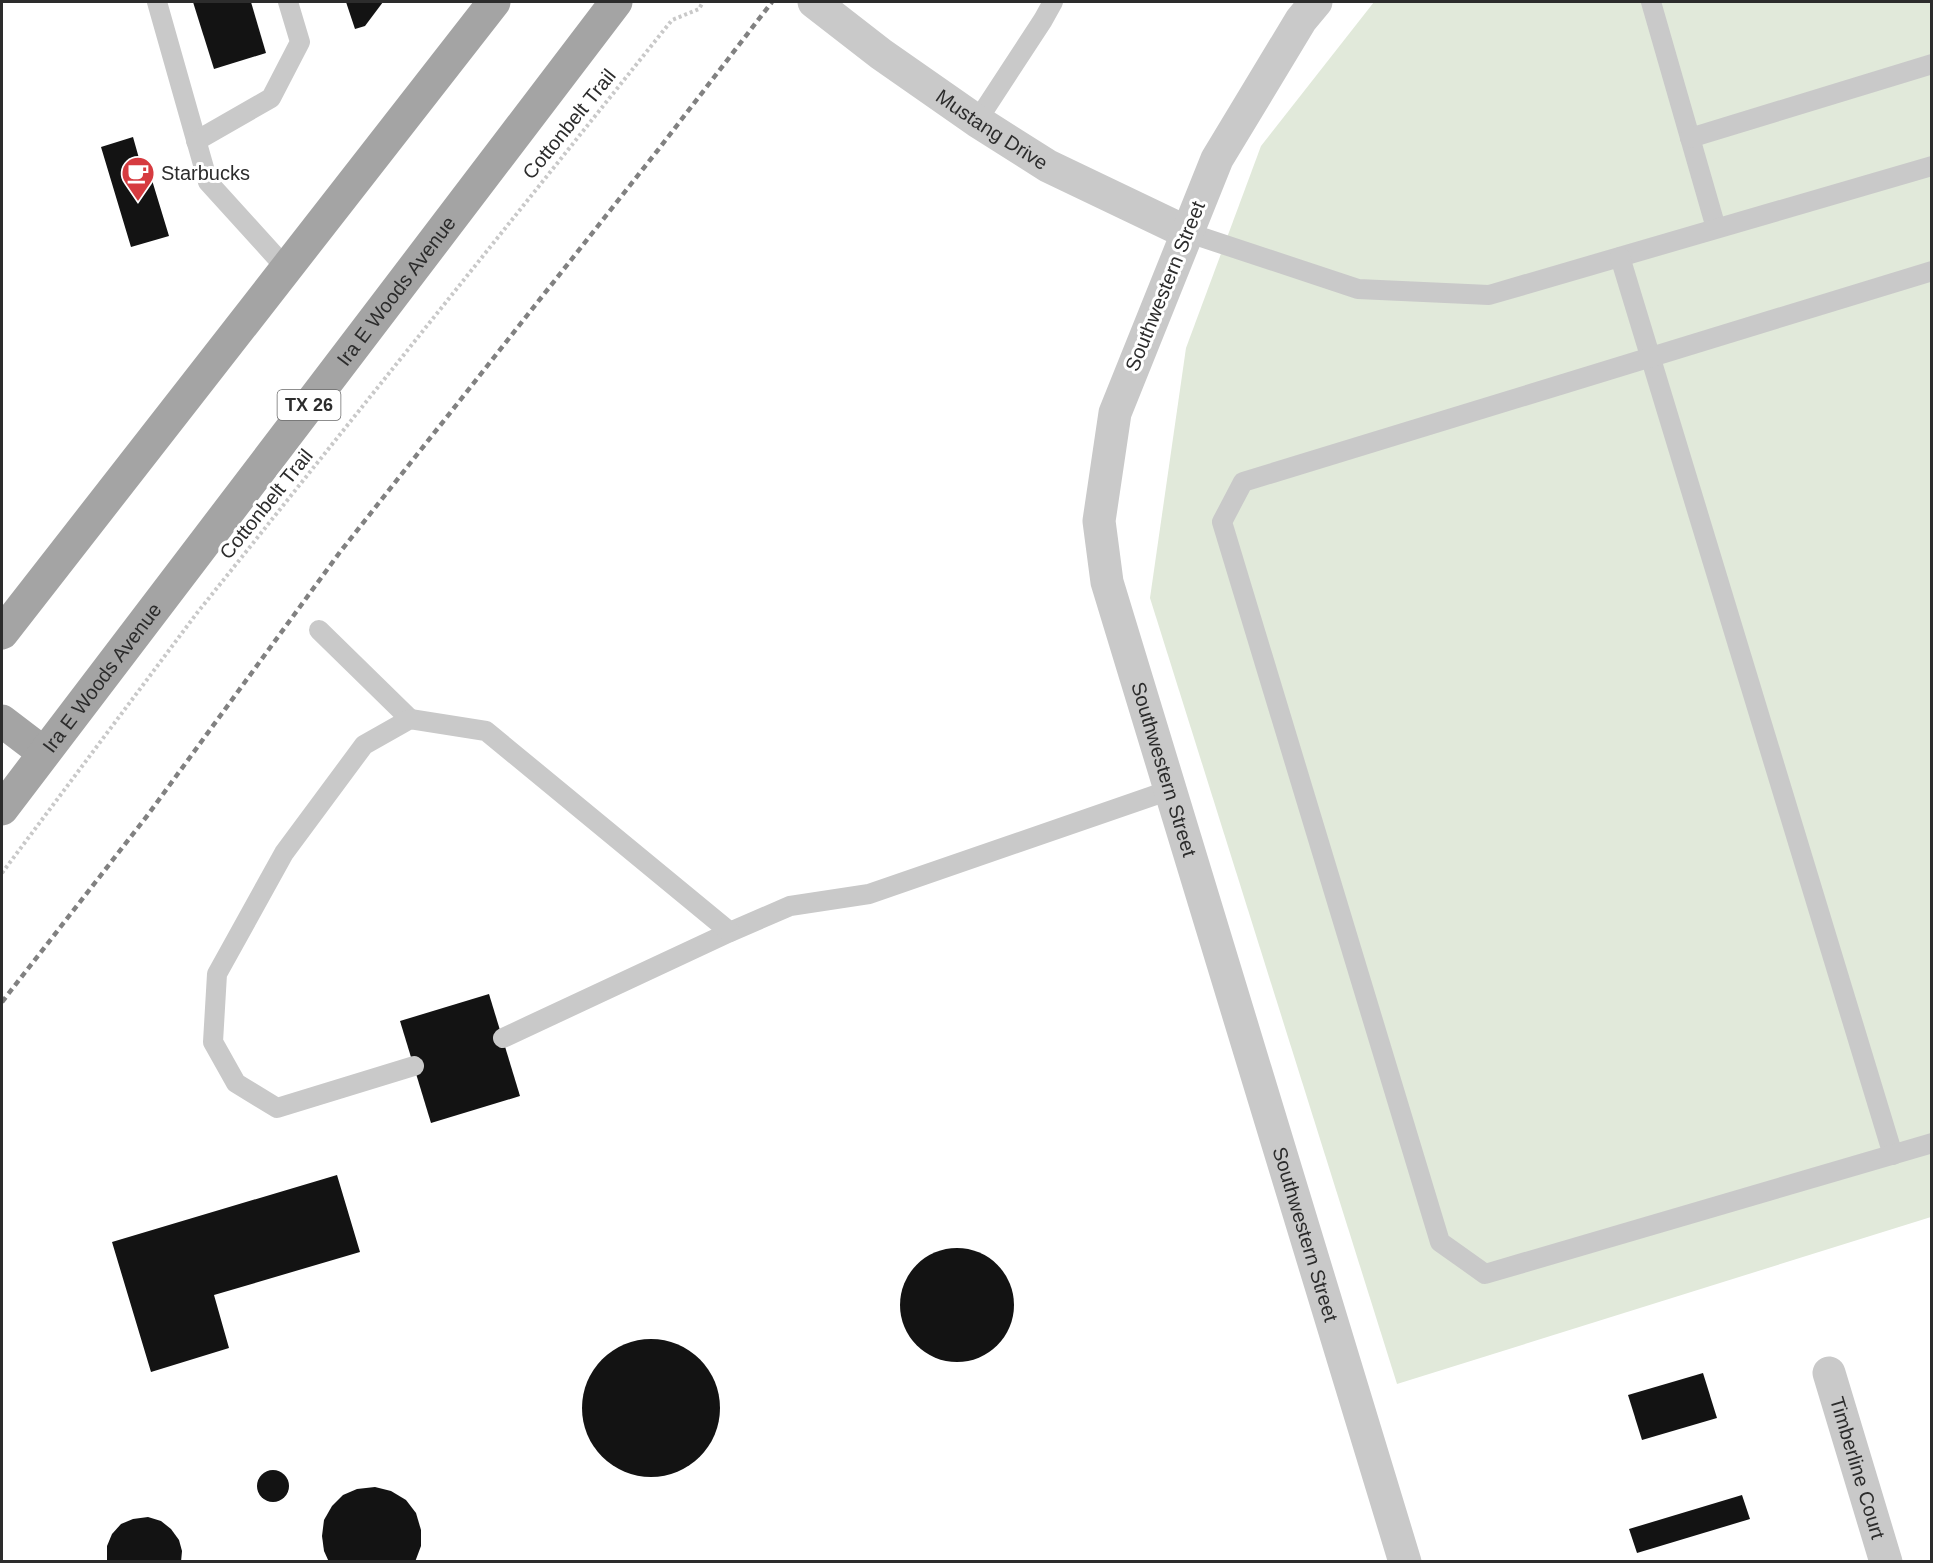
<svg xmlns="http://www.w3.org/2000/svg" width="1933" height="1563" font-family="Arial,sans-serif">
	<rect width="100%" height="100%" fill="#fff"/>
	<path fill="#e1e9da" d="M1374,2h557v1215l-534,167 -247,-786 36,-250 75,-202z"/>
	<g fill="#131313">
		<path d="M193,2h58l15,51 -52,16z"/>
		<path d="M346,2h37l-18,24 -10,3z"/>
		<path d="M133,137l9,32 6,-2 21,69 -38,11 -30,-100z"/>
		<path d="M489,994l31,102 -89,27 -31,-102z"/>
		<path d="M337,1175l23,77 -146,43 15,53 -78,24 -39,-130z"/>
		<circle cx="957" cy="1305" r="57"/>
		<circle cx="651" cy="1408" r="69"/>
		<path d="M1703,1373l14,45 -75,22 -14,-45z"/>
		<circle cx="273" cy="1486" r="16"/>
		<path d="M375,1487l16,4 15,9 10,13 5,17v16l-6,16h-86l-5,-11 -2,-15 2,-16 8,-14 11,-11 14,-6z"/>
		<path d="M1742,1495l8,24 -113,34 -8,-24z"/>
		<path d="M148,1517l13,4 10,8 8,11 3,11 -1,11h-74v-16l5,-12 9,-10 12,-5z"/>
	</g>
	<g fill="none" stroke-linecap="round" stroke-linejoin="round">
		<path stroke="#c9c9c9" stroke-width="4" stroke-dasharray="3 3" stroke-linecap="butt" d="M2,873l195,-260 475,-593 27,-11 4,-7"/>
		<g stroke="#c9c9c9" stroke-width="20">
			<path d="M157,2l51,180 78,86"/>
			<path d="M1651,2l65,226"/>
			<path d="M977,121l66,-101 10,-18"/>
			<path d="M1690,138l242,-74"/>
			<path d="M196,141l75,-43 29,-56 -12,-40"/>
			<path d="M1186,232l172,57 131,6 443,-129"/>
			<path d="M1620,257l273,898"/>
			<path d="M1932,271l-689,211 -21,40 218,720 45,32 447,-131"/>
			<path d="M319,630l91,89"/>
			<path d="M503,1038l227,-106 60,-26 79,-12 301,-104"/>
			<path d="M414,1066l-137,42 -41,-25 -23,-41 4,-68 67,-121 80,-108 46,-26 76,12 244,201"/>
		</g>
		<g stroke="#c9c9c9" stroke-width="33">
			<path id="s1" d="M814,2l67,52 96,67 71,45 138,66"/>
			<path id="s2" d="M1316,2l-15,18 -84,139 -102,254 -16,108 8,61 298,980"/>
			<path id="s3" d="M1829,1373l57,189"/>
		</g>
		<g stroke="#a4a4a4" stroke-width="33">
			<path d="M2,633l492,-631"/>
			<path d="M2,721l42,32"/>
			<path id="s4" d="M2,809l614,-807"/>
		</g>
		<path stroke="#818181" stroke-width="4.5" stroke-dasharray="6 4.5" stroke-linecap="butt" d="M2,1002l145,-186 193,-264 318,-402 114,-148"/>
	</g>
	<defs>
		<symbol id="cafe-pin" viewBox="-11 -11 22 30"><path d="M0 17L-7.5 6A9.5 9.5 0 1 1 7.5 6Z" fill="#d63b40" stroke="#fff"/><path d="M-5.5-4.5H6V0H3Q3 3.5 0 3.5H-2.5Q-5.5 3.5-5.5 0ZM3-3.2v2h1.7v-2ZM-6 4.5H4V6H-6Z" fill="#fff"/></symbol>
	</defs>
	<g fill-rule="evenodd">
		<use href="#cafe-pin" x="119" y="154" width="38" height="52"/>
	</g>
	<g text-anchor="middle" stroke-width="6" stroke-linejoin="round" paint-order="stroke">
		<rect fill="#fff" stroke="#6b6b6b" stroke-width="1.5" x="277.5" y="390" width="63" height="30" rx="4.5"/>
		<g font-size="18" font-weight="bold" fill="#2c2c2c">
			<text x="309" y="411">TX 26</text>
		</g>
		<g font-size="20" fill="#2c2c2c" stroke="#fff">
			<text transform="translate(569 124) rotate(-51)" y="7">Cottonbelt Trail</text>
			<text dy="7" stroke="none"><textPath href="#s1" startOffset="219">Mustang Drive</textPath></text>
			<text transform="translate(1165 286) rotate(-68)" y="7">Southwestern Street</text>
			<text dy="7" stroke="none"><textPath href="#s4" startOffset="651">Ira E Woods Avenue</textPath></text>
			<text transform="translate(266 504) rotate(-51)" y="7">Cottonbelt Trail</text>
			<text dy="7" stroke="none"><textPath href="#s4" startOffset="165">Ira E Woods Avenue</textPath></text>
			<text dy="7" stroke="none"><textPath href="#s2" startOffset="826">Southwestern Street</textPath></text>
			<text dy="7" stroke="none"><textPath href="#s2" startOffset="1312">Southwestern Street</textPath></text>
			<text dy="7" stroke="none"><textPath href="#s3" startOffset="99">Timberline Court</textPath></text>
		</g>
		<g font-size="20" fill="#2c2c2c" stroke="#fff" text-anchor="start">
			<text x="161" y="180">Starbucks</text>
		</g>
	</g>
	<rect width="1933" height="1563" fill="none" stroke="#2c2c2c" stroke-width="6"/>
</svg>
